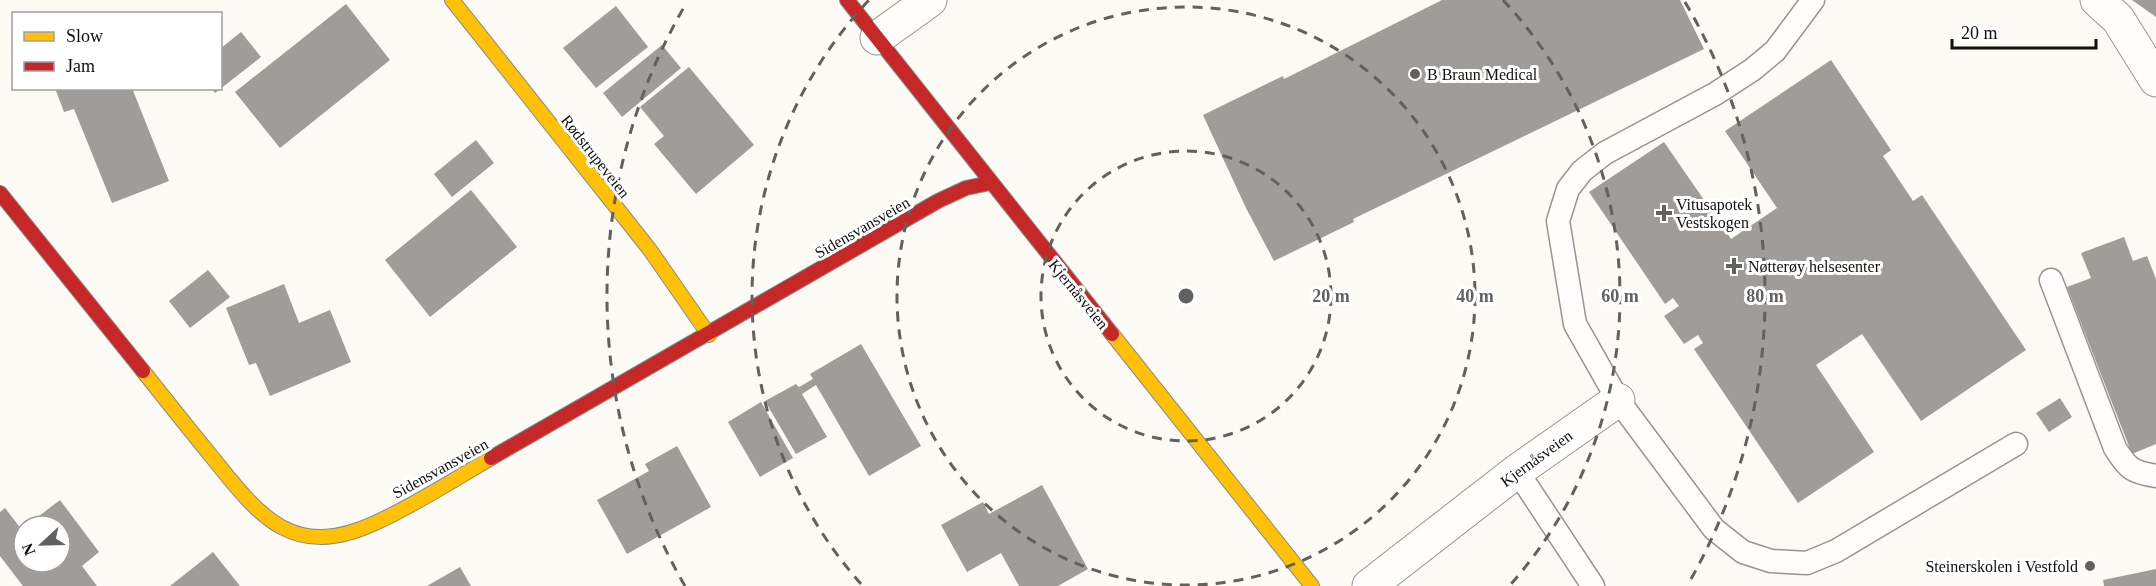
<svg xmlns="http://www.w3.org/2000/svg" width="2156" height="586" font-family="Georgia,serif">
	<rect width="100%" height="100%" fill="#fcfaf4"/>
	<g fill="#a09c99">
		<path d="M1442,0h238l24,49 -351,170 1,3 -80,39 -28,-53 -43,-93 80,-39 1,3z"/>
		<path d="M2132,0h24v17z"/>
		<path d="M346,4l44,56 -110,88 -45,-56z"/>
		<path d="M616,6l32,41 -52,41 -33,-40z"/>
		<path d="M241,32l20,25 -46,36 -4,-5h9v-39z"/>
		<path d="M662,45l19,23 -59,49 -19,-24z"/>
		<path d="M1831,60l60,90 -8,6 30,45 9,-6 104,155 -105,71 -59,-87 -46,31 58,87 -76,51 -104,-154 9,-6 -5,-8 -14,9 -20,-28 15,-10 -6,-8 -8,6 -76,-112 75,-50 67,97 46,-31 -52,-77z"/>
		<path d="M689,67l65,78 -58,49 -42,-50 10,-8 -24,-29z"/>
		<path d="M55,88h77l37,93 -57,22 -38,-94 -10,3z"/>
		<path d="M476,140l18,23 -42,34 -18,-23z"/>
		<path d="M471,190l46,57 -87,70 -45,-57z"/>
		<path d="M2124,237l9,24 14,-5 9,23v165l-24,10 -65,-167 24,-9 -10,-25z"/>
		<path d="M208,270l22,27 -40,31 -21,-27z"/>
		<path d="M284,284l15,39 31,-13 21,52 -81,34 -14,-33 -7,2 -23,-57z"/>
		<path d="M861,344l60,102 -52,30 -53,-91 -14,9 25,43 -31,17 -31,-53 31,-17 3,3 14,-8 -3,-5z"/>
		<path d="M2060,398l12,19 -23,15 -13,-19z"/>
		<path d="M761,402l32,56 -33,19 -32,-55z"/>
		<path d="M677,446l34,61 -84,47 -30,-54 52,-29 -4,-7z"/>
		<path d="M1042,485l46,84 -30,17h-39l-18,-33 -34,19 -26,-47 42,-23 6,12z"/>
		<path d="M60,500l39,52 -17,14 15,20h-74l-23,-30v-44l5,-4 17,22 2,-2v34h36v-36h-34z"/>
		<path d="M213,552l27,34h-70z"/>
		<path d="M460,567l11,19h-44z"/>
		<path d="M2156,569v17h-52l-1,-6z"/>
	</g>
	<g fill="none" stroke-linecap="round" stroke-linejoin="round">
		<defs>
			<g id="lane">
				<path d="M1813,0l-38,51 -23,19 -37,24 -110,59 -23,18 -14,18 -10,32 17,103 43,76 96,129 29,23 28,9 36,2 29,-12 180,-107"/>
				<path d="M2051,280l64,168c13,21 17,24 41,28"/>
				<path d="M1517,471l76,115"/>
			</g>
			<g id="street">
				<path d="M2097,0l21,19 38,61"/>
				<path d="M877,38l53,-38"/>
				<path d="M1369,586l148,-115 101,-71"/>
			</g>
			<g id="slow">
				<path d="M452,0l198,250 59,85"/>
				<path d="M1112,334l200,252"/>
				<path d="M143,371c23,29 46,58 69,86 47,59 81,104 163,66 40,-18 78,-43 116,-65"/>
			</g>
			<g id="jam">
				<path d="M847,0l265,334"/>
				<path d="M0,193l143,178"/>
				<path d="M491,458l447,-257 28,-13 24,-5"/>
			</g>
		</defs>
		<use href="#lane" stroke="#969592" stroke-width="25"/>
		<use href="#street" stroke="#969592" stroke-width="35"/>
		<use href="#slow" stroke="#8c8b89" stroke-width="16"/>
		<use href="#jam" stroke="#8c8b89" stroke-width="16"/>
		<use href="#lane" stroke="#fffefd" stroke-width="22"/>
		<use href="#street" stroke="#fffefd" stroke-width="33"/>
		<use href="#slow" stroke="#ffc107" stroke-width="14"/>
		<use href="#jam" stroke="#c62828" stroke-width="14"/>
	</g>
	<g fill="none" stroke="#62615f" stroke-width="3" stroke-dasharray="10 8">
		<circle cx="1186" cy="296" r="145"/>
		<circle cx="1186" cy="296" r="289"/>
		<path d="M861 584A434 434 0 0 1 869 0M1503 0A434 434 0 0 1 1511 584"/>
		<path d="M685 586A579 579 0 0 1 687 2M1685 2A579 579 0 0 1 1687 586"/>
	</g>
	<g fill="#62615f" stroke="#fff" stroke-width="2">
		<circle cx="1415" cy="74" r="6"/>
		<path d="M1661 204h6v6h6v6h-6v6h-6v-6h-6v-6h6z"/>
		<path d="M1731 257h6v6h6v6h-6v6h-6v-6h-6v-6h6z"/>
		<circle cx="2090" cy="566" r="6"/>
	</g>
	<g text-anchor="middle" stroke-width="6" stroke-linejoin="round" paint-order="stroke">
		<g font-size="16" fill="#0f0f0f" stroke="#fff" text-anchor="start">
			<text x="1427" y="80">B Braun Medical</text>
			<text x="1676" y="210">Vitusapotek<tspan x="1676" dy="18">Vestskogen</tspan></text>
			<text x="1748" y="272">Nøtterøy helsesenter</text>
			<text x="2078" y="572" text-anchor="end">Steinerskolen i Vestfold</text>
		</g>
		<g font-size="16" fill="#0f0f0f" stroke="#fff">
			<text transform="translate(596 156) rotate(52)" y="6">Rødstrupeveien</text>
			<text transform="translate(862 227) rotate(-30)" y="6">Sidensvansveien</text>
			<text transform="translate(1079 294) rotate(51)" y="6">Kjernåsveien</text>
			<text transform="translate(1536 458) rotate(-36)" y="6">Kjernåsveien</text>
			<text transform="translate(440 468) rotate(-29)" y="6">Sidensvansveien</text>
		</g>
	</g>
	<circle cx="1186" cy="296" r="9" fill="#62615f" stroke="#fff" stroke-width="3"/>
	<g font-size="18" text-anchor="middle" font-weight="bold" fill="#62615f" stroke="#fff" stroke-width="6" stroke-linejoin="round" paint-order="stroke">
		<text x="1331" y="302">20 m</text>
		<text x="1475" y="302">40 m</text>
		<text x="1620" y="302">60 m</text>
		<text x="1765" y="302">80 m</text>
	</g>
	<rect x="12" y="12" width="210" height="78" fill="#ffffff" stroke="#9f9f9f" stroke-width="1.5"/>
	<rect x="24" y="32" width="30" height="9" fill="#ffc107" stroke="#9f9f9f" stroke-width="1.5"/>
	<text x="66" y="42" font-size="18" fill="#0f0f0f">Slow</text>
	<rect x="24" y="62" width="30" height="9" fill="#c62828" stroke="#9f9f9f" stroke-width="1.5"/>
	<text x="66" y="72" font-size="18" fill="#0f0f0f">Jam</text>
	<g transform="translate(42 544) rotate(248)"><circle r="28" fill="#ffffff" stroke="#9f9f9f" stroke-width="1.5"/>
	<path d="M0-4.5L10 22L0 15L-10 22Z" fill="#62615f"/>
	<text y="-9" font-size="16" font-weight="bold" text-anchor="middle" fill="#0f0f0f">N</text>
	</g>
	<path d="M1952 39v9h144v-9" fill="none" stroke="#0f0f0f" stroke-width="3"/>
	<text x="1961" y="39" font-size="18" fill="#0f0f0f" stroke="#ffffff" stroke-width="4.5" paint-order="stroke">20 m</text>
</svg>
